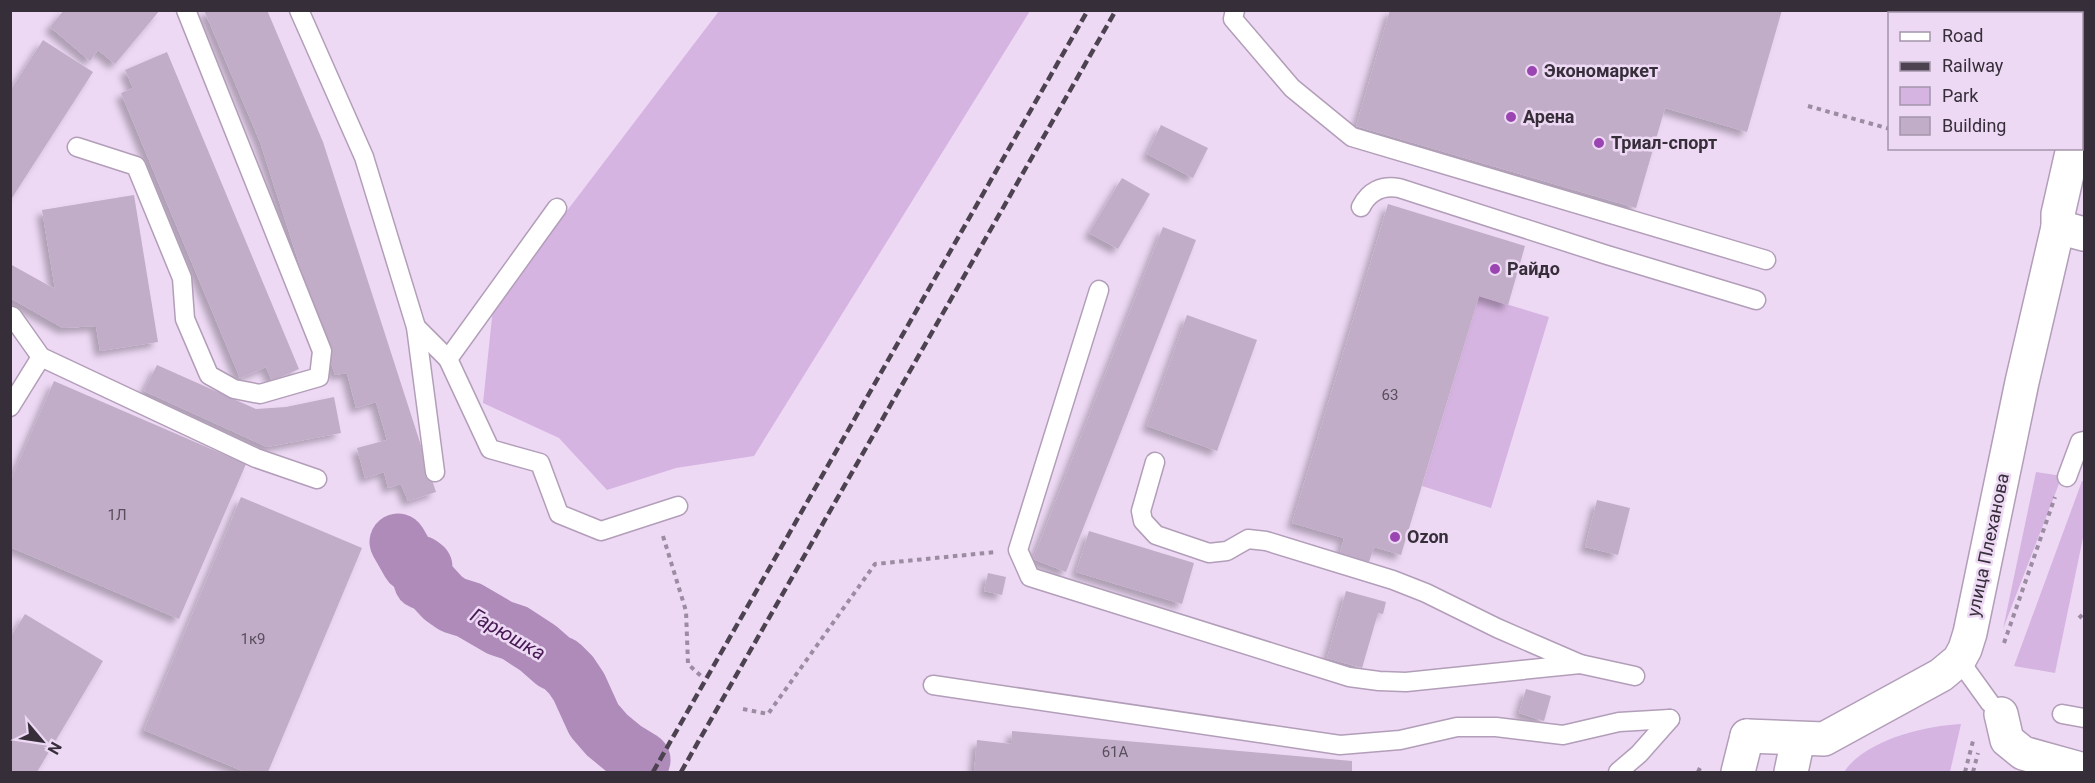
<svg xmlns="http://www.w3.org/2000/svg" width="2095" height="783" font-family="Roboto,sans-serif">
	<defs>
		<filter id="shadow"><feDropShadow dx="-5.5" dy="5.5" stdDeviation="3" flood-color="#0004"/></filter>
	</defs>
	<rect width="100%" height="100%" fill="#eed9f5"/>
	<g fill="#d6b4e1">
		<path d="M719,11h311l-276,445 -78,12 -69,22 -48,-52 -76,-35 10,-95z"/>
		<path d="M1479,296l70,21 -58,191 -69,-22z"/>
		<path d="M2036,472l26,4 -59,153z"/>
		<path d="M2082,481h2v52l-29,140 -41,-7z"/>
		<path d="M1961,724l-11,48h-106c21,-32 80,-46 117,-48z"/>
	</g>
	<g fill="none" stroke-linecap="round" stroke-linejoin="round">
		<path stroke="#ae8bb9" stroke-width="57" d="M398,542l12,21 10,1 4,3 -3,10 1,4 9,4 12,13 10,7 16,5 31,18 15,5 23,15 16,14 7,3 10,10 8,12 15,33 13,15 17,14 18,11"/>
	</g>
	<g fill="#c1adc8" filter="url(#shadow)">
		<path d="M64,10h96l-45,54 -17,-14 -8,11 -40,-34z"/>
		<path d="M204,10h63l56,132 113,350 -28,9 -7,-17 -13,4 -4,-16 -19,6 -8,-30 30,-8 -11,-38 -20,6 -9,-35 -12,2 -75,-233z"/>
		<path d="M1390,10h392l-35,122 -82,-24 -29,100 -280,-82z"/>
		<path d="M43,40l50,32 -83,129v-110z"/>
		<path d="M167,52l132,317 -27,12 -6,-14 -26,11 -119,-285 12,-5 -8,-18z"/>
		<path d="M1161,125l47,23 -15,30 -46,-24z"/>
		<path d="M1122,178l28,16 -32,55 -29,-16z"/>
		<path d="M134,195l24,147 -58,9 -4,-25 -33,2 -53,-30v-34l45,25 -13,-79z"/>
		<path d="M1388,204l137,42 -17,59 -29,-9 -78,259 -27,-8 -5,15 -29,-9 4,-15 -52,-15z"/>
		<path d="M1163,227l33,13 -130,332 -33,-13z"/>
		<path d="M1187,315l70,25 -40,111 -70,-25z"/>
		<path d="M157,365l99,44 30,-2 48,-10 7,36 -74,14 -123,-56z"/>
		<path d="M54,381l192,83 -67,155 -169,-72v-65z"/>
		<path d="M241,497l121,51 -94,224h-23l-101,-42z"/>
		<path d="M1597,500l33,8 -12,47 -33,-8z"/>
		<path d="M1089,531l105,32 -12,41 -106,-32z"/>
		<path d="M988,573l18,4 -4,18 -18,-4z"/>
		<path d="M1346,591l40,11 -3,12 -5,-1 -16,55 -35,-10z"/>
		<path d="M25,614l78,47 -66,111h-27v-134z"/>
		<path d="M1526,689l25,7 -7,25 -25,-8z"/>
		<path d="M1012,731l340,30v11h-378l3,-32 34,4z"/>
	</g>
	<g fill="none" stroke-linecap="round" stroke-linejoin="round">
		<defs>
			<g id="service">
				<path d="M299,10l65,147 52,170 19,145"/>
				<path d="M1235,10l-2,9 59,69 60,49 414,123"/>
				<path d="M77,147l59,19 46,112 3,41 24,56 25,14 26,5 59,-17 3,-26 -136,-341"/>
				<path d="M1361,207c8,-16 21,-22 38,-19l208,67 149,45"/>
				<path d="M1099,290l-81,260 12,27 319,100 30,4 27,1 174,-18"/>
				<path d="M12,316l29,41 215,101 61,21"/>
				<path d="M416,327l32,32 109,-151"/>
				<path d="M448,359l42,90 50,14 19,51 42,17 77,-25"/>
				<path d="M10,407l31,-50"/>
				<path d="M1155,462l-14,49 2,10 13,14 53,18 18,-2 21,-12 18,2 127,39 33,13 71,35 83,36 55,12"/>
				<path d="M2067,477l13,-35 4,-1"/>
				<path d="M1959,660l31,43"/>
				<path d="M933,685l407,60 60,-5 57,-13h39l67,8 56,-13 51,-3"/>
				<path d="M2062,714l22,4"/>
				<path d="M1618,772l21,-18 31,-35"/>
			</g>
			<g id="minor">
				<path d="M2082,121l2,-10"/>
				<path d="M2058,227v-13l15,-66"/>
				<path d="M2001,714l6,26 16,13 61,17"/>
			</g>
			<path id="secondary" d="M1747,736l77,3 117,-64 18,-15 6,-11 5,-16 52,-251 36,-155 26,7"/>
			<g id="primary">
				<path d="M1738,772l9,-36"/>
				<path d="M1791,772l7,-33"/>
			</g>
		</defs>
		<use href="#service" stroke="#b29eb8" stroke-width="21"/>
		<use href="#minor" stroke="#b29eb8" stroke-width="36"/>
		<use href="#secondary" stroke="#b29eb8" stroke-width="36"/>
		<use href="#primary" stroke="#b29eb8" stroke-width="36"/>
		<g stroke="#9b8ca1" stroke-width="4" stroke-dasharray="4.5 4.5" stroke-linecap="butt">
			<path d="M1808,106l82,23"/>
			<path d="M663,536l23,75 2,53 13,12"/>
			<path d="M2079,618l5,-5"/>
			<path d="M2004,643l51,-146"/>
			<path d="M743,709l25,5 107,-150 121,-12"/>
			<path d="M1698,772l2,-4"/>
			<path d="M1965,772l8,-31"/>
			<path d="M1973,772l5,-19"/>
		</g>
		<use href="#service" stroke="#fff" stroke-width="18"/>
		<use href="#minor" stroke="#fff" stroke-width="33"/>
		<use href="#secondary" stroke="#fff" stroke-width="33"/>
		<use href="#primary" stroke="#fff" stroke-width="33"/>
		<g stroke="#4d4350" stroke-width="4.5" stroke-dasharray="9 4.5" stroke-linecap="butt">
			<path d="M653,772l435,-762"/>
			<path d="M681,772l435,-762"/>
		</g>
	</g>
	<g fill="#9a45b2" stroke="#eed9f5" stroke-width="2">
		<circle cx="1532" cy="71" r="6"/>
		<circle cx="1511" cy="117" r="6"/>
		<circle cx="1599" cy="143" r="6"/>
		<circle cx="1495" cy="269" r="6"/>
		<circle cx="1395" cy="537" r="6"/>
	</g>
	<g text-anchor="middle" stroke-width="5" stroke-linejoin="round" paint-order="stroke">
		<g font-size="15" fill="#594e5d">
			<text x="1390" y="400">63</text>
			<text x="117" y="520">1Л</text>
			<text x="253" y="644">1к9</text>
			<text x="1115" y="757">61А</text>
		</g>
		<g font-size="18" font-weight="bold" fill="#362e39" stroke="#eed9f5" text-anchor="start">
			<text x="1544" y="77">Экономаркет</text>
			<text x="1523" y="123">Арена</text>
			<text x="1611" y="149">Триал-спорт</text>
			<text x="1507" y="275">Райдо</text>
			<text x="1407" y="543">Ozon</text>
		</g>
		<g font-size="18" fill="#362e39" stroke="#eed9f5">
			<text transform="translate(1988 545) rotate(-78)" y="6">улица Плеханова</text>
		</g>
		<g font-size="20" font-style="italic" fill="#461952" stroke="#eed9f5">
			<text transform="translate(508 634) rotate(30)" y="7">Гарюшка</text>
		</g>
	</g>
	<rect width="2095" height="783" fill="none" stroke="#362e39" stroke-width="24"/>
	<rect x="1888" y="12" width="195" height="138" fill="#eed9f5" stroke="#a495aa" stroke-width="1.5"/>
	<rect x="1900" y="32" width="30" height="9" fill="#ffffff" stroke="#a495aa" stroke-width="1.5"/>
	<text x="1942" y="42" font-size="18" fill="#362e39">Road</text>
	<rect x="1900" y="62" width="30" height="9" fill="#4d4350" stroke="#a495aa" stroke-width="1.5"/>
	<text x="1942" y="72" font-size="18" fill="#362e39">Railway</text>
	<rect x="1900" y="87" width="30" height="18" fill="#d6b4e1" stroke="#a495aa" stroke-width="1.5"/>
	<text x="1942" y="102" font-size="18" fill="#362e39">Park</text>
	<rect x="1900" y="117" width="30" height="18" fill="#c1adc8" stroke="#a495aa" stroke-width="1.5"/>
	<text x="1942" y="132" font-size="18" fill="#362e39">Building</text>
	<g transform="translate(42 741) rotate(119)" stroke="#eed9f5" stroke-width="4.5" paint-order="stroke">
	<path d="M0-4.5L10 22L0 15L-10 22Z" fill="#362e39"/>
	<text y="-9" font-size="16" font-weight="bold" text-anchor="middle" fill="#362e39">N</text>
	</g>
</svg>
